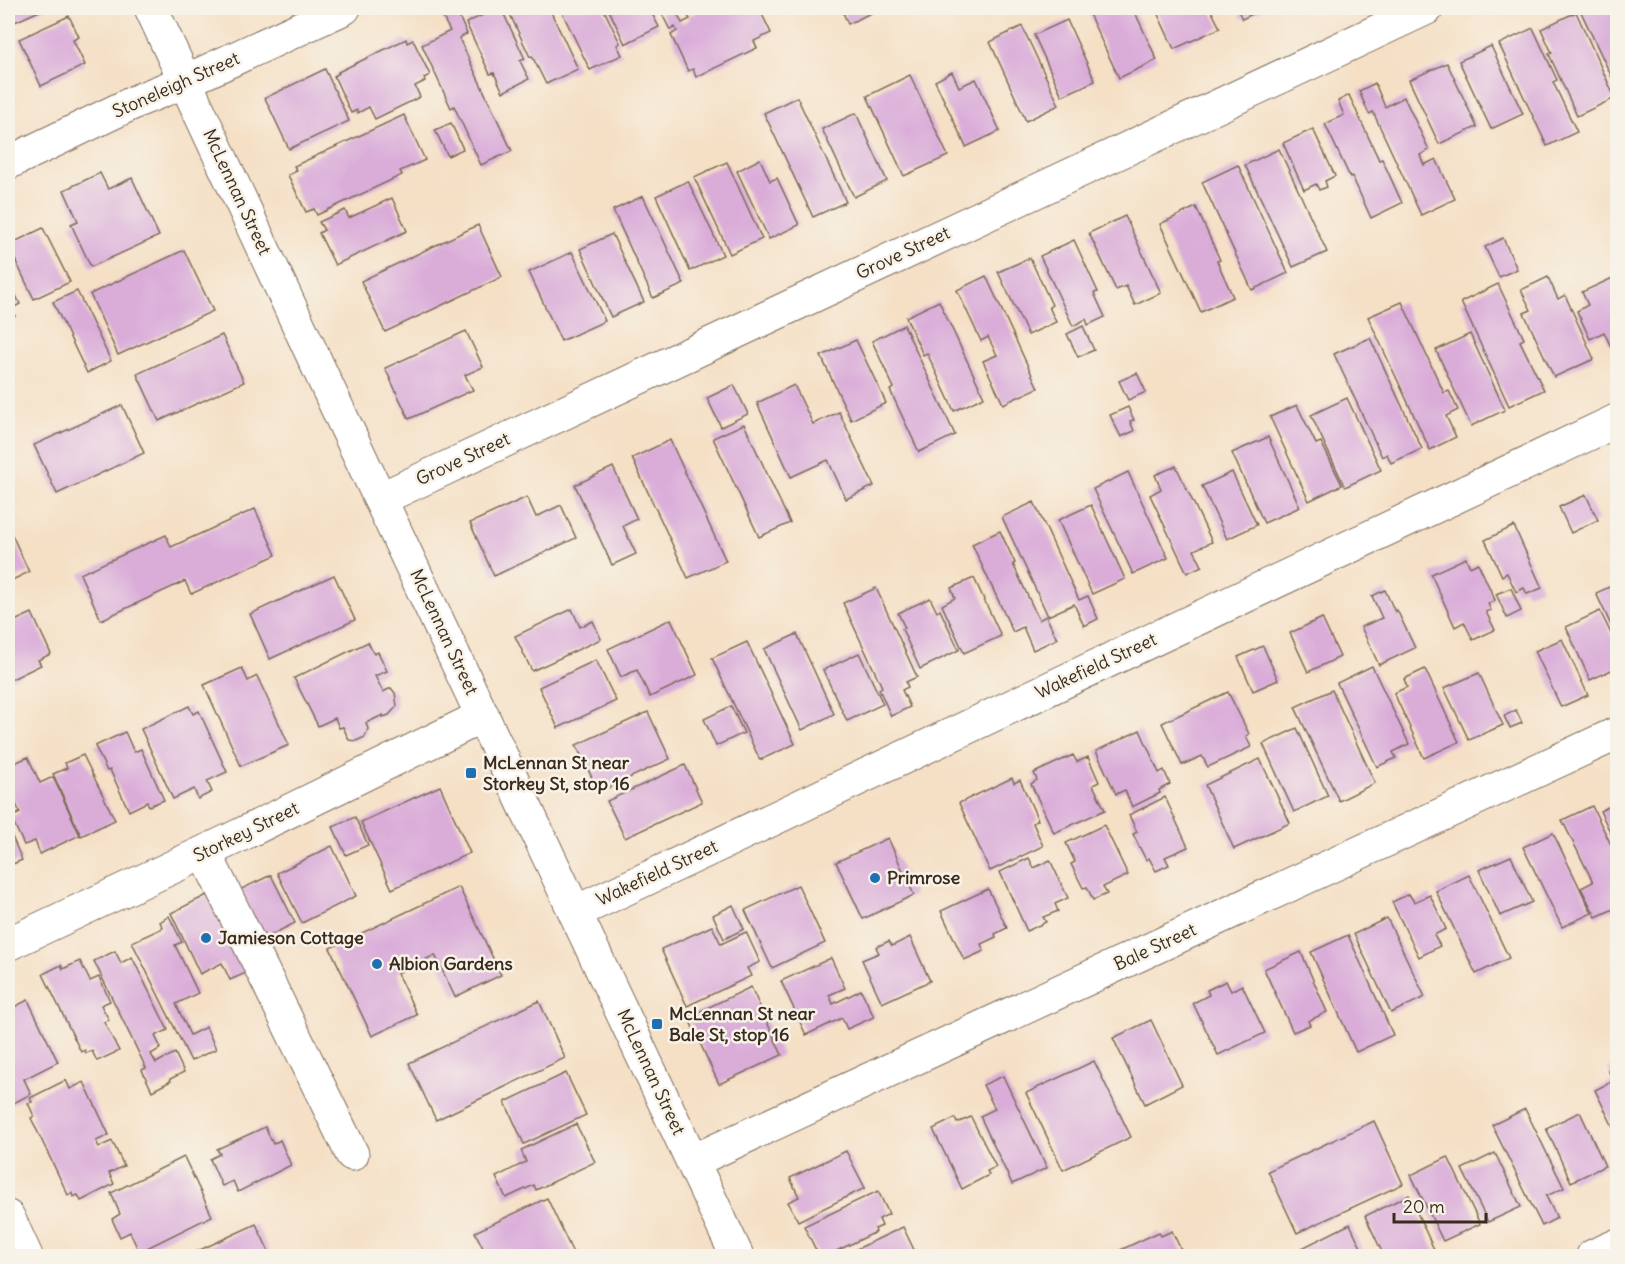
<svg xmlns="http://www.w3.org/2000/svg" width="1625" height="1264" font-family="Delius,sans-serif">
	<rect width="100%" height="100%" fill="#f7f3e8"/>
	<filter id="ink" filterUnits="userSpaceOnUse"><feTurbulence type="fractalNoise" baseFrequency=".0167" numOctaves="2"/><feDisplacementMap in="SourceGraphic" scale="12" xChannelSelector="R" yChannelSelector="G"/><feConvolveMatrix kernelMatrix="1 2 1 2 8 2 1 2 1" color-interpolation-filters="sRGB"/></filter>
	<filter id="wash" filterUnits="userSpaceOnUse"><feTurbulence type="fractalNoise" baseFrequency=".008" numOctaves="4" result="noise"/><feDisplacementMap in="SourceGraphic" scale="24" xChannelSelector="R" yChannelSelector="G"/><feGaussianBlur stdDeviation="1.35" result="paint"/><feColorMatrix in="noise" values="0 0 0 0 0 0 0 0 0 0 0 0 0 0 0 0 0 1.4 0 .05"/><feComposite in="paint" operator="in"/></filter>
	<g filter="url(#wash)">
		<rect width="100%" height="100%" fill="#f5e0c6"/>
		<g id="blocks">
			<g fill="#daadd9">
				<path d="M8,8h38l-38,17z"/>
				<path d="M455,8l12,26 -8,4 53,113 -31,14 -27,-59 -3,2 -29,-63 28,-14 -9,-17z"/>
				<path d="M479,8h22l24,51 -5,2 9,18 -26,13 -9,-19 -4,1 -24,-51 17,-8z"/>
				<path d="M507,8h42l29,61 -32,15 -14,-28 -2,1z"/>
				<path d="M560,8h43l17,35 -3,2 5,10 -32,15z"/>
				<path d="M608,8h41l10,19 -34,17z"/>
				<path d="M665,8h9l8,15 8,-4 -2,-3 17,-8h54l12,25 -17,8 3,7 -61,29 -3,-8 -5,2 -17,-36 6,-4 -2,-4 -5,3 -10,-20z"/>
				<path d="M841,8h34l2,2 -29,14z"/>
				<path d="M1103,8h30l24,52 -38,18 -30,-64z"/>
				<path d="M1155,8h55l10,20 -46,21z"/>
				<path d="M1237,8h28l-23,11z"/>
				<path d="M1590,8h28v77l-2,1 -35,-74z"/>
				<path d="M1576,12l39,86 -38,18 -28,-62 3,-1 -11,-24z"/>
				<path d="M69,16l10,21 -6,3 12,25 -44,21 -22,-47z"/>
				<path d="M1067,20l28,61 -33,15 -28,-61z"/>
				<path d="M1022,26l37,79 -33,16 -36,-79z"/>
				<path d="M1533,28l24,52 -4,2 24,50 -30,14 -48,-102z"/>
				<path d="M406,39l1,4 6,-3 17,35 -6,3 1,3 -10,5 5,11 -45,22 -6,-12 -11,6 -1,-3 -6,3 -17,-37 5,-3 -1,-1z"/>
				<path d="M1491,46l32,68 -32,15 -32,-68z"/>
				<path d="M1447,63l30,64 -38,17 -30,-64z"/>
				<path d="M325,69l24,52 -60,28 -24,-51z"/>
				<path d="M952,72l7,15 17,-8 24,52 -34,16 -31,-66z"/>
				<path d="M910,75l38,81 -44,20 -37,-80z"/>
				<path d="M1375,83l10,24 19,-10 25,53 -9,5 4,10 12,-6 19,40 -34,16 -48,-103 -4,2 -10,-23z"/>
				<path d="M1349,95l30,65 3,-1 20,44 -31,15 -19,-42 -2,1 -25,-53 19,-9 -6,-14z"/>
				<path d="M797,97l49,105 -33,15 -49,-104z"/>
				<path d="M856,113l31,68 -33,16 -32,-68z"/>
				<path d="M404,115l21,45 -25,11 2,4 -85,40 -3,-6 -8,3 -18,-37 9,-4 -3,-5z"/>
				<path d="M451,123l12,26 -15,7 -13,-26z"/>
				<path d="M1313,129l22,47 -10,5 2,6 -8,3 -3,-6 -12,6 -21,-47z"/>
				<path d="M1279,149l48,103 -34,15 -48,-102z"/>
				<path d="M760,159l10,22 7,-3 22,47 -30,14 -32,-68z"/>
				<path d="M727,162l35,77 -32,15 -36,-77z"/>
				<path d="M1238,165l50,108 -36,17 -50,-108z"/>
				<path d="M100,173l8,16 24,-11 27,58 -68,31 -20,-43 7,-3 -14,-31z"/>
				<path d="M688,181l35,74 -33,16 -34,-75z"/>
				<path d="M643,196l41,88 -31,14 -40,-88z"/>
				<path d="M392,198l15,33 -72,34 -16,-32 5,-3 -5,-8 26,-12 4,8z"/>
				<path d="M1196,207l24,53 -3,1 16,36 -32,15 -41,-88z"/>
				<path d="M1125,216l36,77 -26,12 -9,-19 -10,4 -27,-57z"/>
				<path d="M478,225l24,52 -117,55 -24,-51z"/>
				<path d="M43,228l27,54 -36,17 -26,-54z"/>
				<path d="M612,234l32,68 -33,15 -31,-68z"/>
				<path d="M1503,238l14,31 -18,8 -14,-30z"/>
				<path d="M1074,240l24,52 -4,1 11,24 -17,8 -2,-6 -13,7 -33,-70z"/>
				<path d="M184,250l29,61 -95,44 -28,-61z"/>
				<path d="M572,252l33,69 -44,20 -32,-69z"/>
				<path d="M1030,258l22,47 -3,2 7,15 -28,13 -30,-63z"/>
				<path d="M986,276l52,112 -35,16 -20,-43 14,-6 -9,-18 -7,4 -24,-51z"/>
				<path d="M1617,276l1,70 -6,3 -8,-17 -14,7 -13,-28 11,-6 -6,-13z"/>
				<path d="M1548,277l10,22 7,-4 29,64 -40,18 -30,-64 7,-3 -10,-20z"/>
				<path d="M8,279l12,25 -9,5 4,7 -7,3z"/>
				<path d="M1498,284l26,55 -4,2 24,49 -35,16 -48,-104z"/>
				<path d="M77,291l34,70 -24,12 -34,-71z"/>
				<path d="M939,301l45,96 -30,14 -27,-58 -4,2 -17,-38z"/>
				<path d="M1402,302l42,91 5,-2 9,19 -12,6 10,21 -26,13 -62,-133z"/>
				<path d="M904,325l51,110 -36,17 -29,-62 4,-2 -22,-47z"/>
				<path d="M1083,326l11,24 -16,7 -11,-23z"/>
				<path d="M466,331l17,36 -18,8 8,15 -64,29 -24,-51z"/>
				<path d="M1470,334l35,76 -34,16 -35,-76z"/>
				<path d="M222,335l22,47 -85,39 -22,-47z"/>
				<path d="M1370,338l52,111 -31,14 -4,-9 -5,3 -48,-103z"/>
				<path d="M856,340l30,63 -35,17 -30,-64z"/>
				<path d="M1137,373l9,19 -18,8 -9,-19z"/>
				<path d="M734,385l14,29 -27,13 -14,-29z"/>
				<path d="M794,385l19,39 26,-12 35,74 -28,13 -18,-39 -37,17 -34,-74z"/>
				<path d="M1347,398l34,72 -36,17 -34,-72z"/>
				<path d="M122,405l22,48 -87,41 -23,-49z"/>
				<path d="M1297,405l19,39 5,-2 21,43 -33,16 -39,-84z"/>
				<path d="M1128,407l6,13 -4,1 4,10 -13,6 -11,-22z"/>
				<path d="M744,424l46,99 -31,14 -46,-99z"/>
				<path d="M1268,437l32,70 -36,16 -32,-70z"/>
				<path d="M670,440l56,121 -38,17 -56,-120z"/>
				<path d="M1176,466l36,76 -18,8 8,16 -15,7 -37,-78 11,-6 -6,-14z"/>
				<path d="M613,467l24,52 -14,7 13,28 -24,11 -37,-80z"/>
				<path d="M1128,472l40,86 -35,16 -40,-85z"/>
				<path d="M1232,472l25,53 -30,14 -25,-53z"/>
				<path d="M1586,495l12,25 -27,13 -12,-26z"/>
				<path d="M527,497l9,20 25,-12 15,33 -82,38 -24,-53z"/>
				<path d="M1034,502l45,98 9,-4 10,23 -14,7 -10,-22 -26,12 -46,-99z"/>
				<path d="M1091,505l34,74 -33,15 -34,-74z"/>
				<path d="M255,509l21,46 -85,39 -6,-13 -84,39 -21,-46 86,-39 5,12z"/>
				<path d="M8,526l21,46 -21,10z"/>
				<path d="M1514,526l28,62 -15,6 -3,-6 -8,4 -9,-19 -5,3 -17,-36z"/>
				<path d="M1000,531l15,32 -2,1 26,56 7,-4 11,23 -24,11 -10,-23 -10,5 -41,-88z"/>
				<path d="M1466,558l4,9 8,-4 17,37 -7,4 3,6 -5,2 9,18 -22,10 -9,-18 -9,5 -24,-53z"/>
				<path d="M334,575l21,45 -85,39 -20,-45z"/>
				<path d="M974,578l27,58 -37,17 -22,-48 13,-7 -4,-10z"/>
				<path d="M1618,583v57l-22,-47z"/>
				<path d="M876,588l41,89 -11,5 2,5 -6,3 8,17 -19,9 -12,-27 3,-2 -39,-84z"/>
				<path d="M1511,588l10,23 -14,7 -11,-24z"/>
				<path d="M1385,590l10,22 2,-2 18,38 -36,17 -18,-38 21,-9 -10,-22z"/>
				<path d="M930,598l7,14 3,-2 19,40 -39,19 -18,-40 3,-1 -7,-15z"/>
				<path d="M572,609l8,18 13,-6 8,18 -69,32 -17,-35z"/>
				<path d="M1600,611l18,37v19l-28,13 -24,-53z"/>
				<path d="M32,613l19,41 -13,6 3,5 -33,16v-57z"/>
				<path d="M1322,618l18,39 -32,15 -18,-39z"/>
				<path d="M671,619l26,56 -47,22 -13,-27 -16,7 -13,-28z"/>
				<path d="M797,634l37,80 -32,16 -38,-81z"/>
				<path d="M1562,639l26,56 -27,12 -26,-56z"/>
				<path d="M368,642l6,12 4,-2 9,19 -12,5 8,16 8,-4 4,5 2,13 -8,9 -6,2v-2l-17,8 2,6 -3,8 -9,4 -7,-1 -6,-13 -4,1 -4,-10 -17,8 -24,-48z"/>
				<path d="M747,642l48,102 -35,16 -48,-102z"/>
				<path d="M1263,646l15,34 -25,11 -15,-34z"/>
				<path d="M859,653l24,51 -36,17 -24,-51z"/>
				<path d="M596,660l20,41 -58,27 -19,-41z"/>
				<path d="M1372,666l37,78 -16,8 3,6 -19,9 -40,-84z"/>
				<path d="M242,668l6,13 9,-5 32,69 -48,21 -37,-81z"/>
				<path d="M1425,669l34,73 -35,16 -30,-65 13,-6 -3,-8z"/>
				<path d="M1479,673l24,52 -34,15 -25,-52z"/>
				<path d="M1332,690l43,93 -36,18 -44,-94z"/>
				<path d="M1228,692l21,42 -3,2 5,11 -43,20 -6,-11 -20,9 -20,-42z"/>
				<path d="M189,706l4,8 6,-3 28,61 -20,9 5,11 -14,7 -4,-10 -21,10 -32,-70z"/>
				<path d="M731,706l13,27 -28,13 -12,-27z"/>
				<path d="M1516,710l6,13 -12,5 -6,-12z"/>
				<path d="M648,712l22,47 -71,33 -23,-47z"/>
				<path d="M1297,728l31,68 -34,16 -31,-68z"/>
				<path d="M1140,730l19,43 5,-3 6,14 -11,6 1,3 -28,14 -7,-17 -9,4 -20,-43z"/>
				<path d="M125,732l9,20 7,-3 23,51 -15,6 -2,-4 -18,9 -19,-41 -3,1 -12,-25z"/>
				<path d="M83,755l32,65 -34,16 -28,-62 14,-6 -2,-5z"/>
				<path d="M1073,755l4,7 11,-5 11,25 -6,3 12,25 -51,23 -23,-49 6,-4 -3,-7z"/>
				<path d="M28,757l12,26 13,-6 27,58 -40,19 -5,-13 -11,4 -13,-28 9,-4 -12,-28v-19z"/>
				<path d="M1260,759l30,64 -56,26 -29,-64z"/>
				<path d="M685,765l17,37 -77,36 -18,-37z"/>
				<path d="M1012,778l2,5 6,-3 18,40 -5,3 10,23 -53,25 -31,-68z"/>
				<path d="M440,786l30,67 -78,36 -31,-67z"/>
				<path d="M1165,797l23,50 -23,10 4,8 -13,6 -7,-13 -3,2 -13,-26 4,-2 -8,-17z"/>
				<path d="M1618,802v46l-18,-37z"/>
				<path d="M1592,806l26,53v48l-22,10 -15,-29 12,-6 -31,-62z"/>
				<path d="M355,817l13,28 -22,10 -13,-28z"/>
				<path d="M1104,825l24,50 -25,12 4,7 -14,6 -6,-13 -4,1 -12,-24 4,-2 -9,-19z"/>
				<path d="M8,827l14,33 -14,6z"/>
				<path d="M1553,833l39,80 -30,14 -39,-80z"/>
				<path d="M888,838l26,57 -51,24 -27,-57z"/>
				<path d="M332,846l24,50 -54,27 -25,-50z"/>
				<path d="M1511,856l21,46 -32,14 -21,-46z"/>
				<path d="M1029,858l5,10 16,-8 18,38 -13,6 3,7 -15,6 3,5 -19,9 -27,-59z"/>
				<path d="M271,875l24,48 -36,18 -24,-49z"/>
				<path d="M1469,875l40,83 -33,16 -40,-83z"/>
				<path d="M798,885l27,58 -53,25 -27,-58z"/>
				<path d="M459,887l42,88 -46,22 -20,-42 -38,18 20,42 -45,21 -42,-88z"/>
				<path d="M988,889l19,39 -12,6 1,3 -15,7 3,7 -20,9 -23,-49z"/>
				<path d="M1409,894l5,8 16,-7 16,34 -12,6 6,11 -21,11 -27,-55z"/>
				<path d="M207,895l39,78 -16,7 -8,-17 -22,11 -29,-61z"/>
				<path d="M733,905l11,24 -20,10 -11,-24z"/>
				<path d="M169,916l13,26 -7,3 23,48 -22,11 14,31 16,-8 10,22 -25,12 -59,-119 31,-14 -3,-6z"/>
				<path d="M1387,918l38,79 -34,16 -37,-79z"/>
				<path d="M712,926l9,18 25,-12 14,30 -13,6 4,8 -64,30 -26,-57z"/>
				<path d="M1348,935l45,100 -37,17 -45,-100z"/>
				<path d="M910,937l20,44 -48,22 -20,-43 17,-7 -3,-6 13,-6 3,5z"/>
				<path d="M115,951l6,12 11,-6 36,73 -13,6 6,12 -10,6 5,9 19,-10 9,19 -14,7 1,2 -19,10 -10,-21 4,-2 -52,-107z"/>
				<path d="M1301,952l26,60 -19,9 2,4 -17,7 -29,-63z"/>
				<path d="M831,958l14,30 -16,7 4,9 28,-14 13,27 -27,12 -5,-11 -36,17 -25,-54z"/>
				<path d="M80,961l10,20 9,-4 11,24 -9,4 8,15 -5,2 15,29 -22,10 -5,-10 -6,2 -1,-3 -4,2 -38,-78 18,-9 2,4z"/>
				<path d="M1226,981l5,10 11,-6 23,48 -47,22 -25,-52 16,-8 -2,-5z"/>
				<path d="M751,987l31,68 -63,29 -31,-67z"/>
				<path d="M28,1000l30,62 -34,17 7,15 -23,12v-96z"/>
				<path d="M539,1001l26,57 -129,62 -27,-57z"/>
				<path d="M1151,1020l31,65 -37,19 -32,-66z"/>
				<path d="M1094,1061l37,76 -68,33 -37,-77z"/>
				<path d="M1618,1064v73l-23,-47 18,-9 -5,-12z"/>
				<path d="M566,1073l20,42 -62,29 -19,-42z"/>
				<path d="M1003,1076l44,92 -35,16 -32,-68 15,-7 -12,-24z"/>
				<path d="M66,1080l4,9 14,-7 25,53 -13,6 3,6 13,-6 12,25 -15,7 5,11 -33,17 -3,-6 -5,2 -1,-4 -4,2 -37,-77 3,-2 -6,-13 4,-1 -2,-4z"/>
				<path d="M1525,1109l39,79 -18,8 11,22 -15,8 -50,-101z"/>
				<path d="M1580,1112l25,54 -34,16 -25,-54z"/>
				<path d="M971,1117l25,50 -9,4 2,4 -27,14 -29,-60 22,-11 2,5z"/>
				<path d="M1374,1121l29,63 -106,49 -29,-62z"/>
				<path d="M576,1124l19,38 -59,28 -2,-5 -28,13 -10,-21 30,-15 -5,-12z"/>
				<path d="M265,1127l8,17 7,-4 11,25 -53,27 -5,-11 -11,5 -12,-27 10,-5 -3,-5z"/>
				<path d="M846,1151l19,37 -67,33 -10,-19 11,-5 -9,-19z"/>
				<path d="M1495,1153l26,54 -33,15 -26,-53z"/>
				<path d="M184,1157l28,59 -73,36 -9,-20 -10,5 -8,-18 8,-5 -9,-21z"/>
				<path d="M1448,1157l32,67 -37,17 -32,-66z"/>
				<path d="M878,1191l11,23 -10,5 3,7 -7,3 1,3 -50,24h-7l-15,-30z"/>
				<path d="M1409,1195l28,61h-53l-19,-40z"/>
				<path d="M547,1198l26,55 -7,3h-79l-12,-24z"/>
				<path d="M256,1224l15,32h-84z"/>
				<path d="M1350,1224l15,32h-59l-4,-8z"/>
				<path d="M903,1227l14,29h-75z"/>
				<path d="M1172,1231l12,25h-66l-2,-4 43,-20 2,4z"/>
			</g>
		</g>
	</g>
	<g filter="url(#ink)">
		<use href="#blocks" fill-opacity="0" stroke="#7c6a59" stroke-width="1.5"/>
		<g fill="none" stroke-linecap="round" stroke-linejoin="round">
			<defs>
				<g id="minor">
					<path d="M151,8l189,406 397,842"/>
					<path d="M8,163l131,-63 47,-19 158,-73"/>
					<path d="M380,499l1047,-491"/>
					<path d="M205,853l147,301"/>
					<path d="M576,912l1042,-492"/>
					<path d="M8,944l218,-102 257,-126"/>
					<path d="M693,1161l925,-428"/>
					<path d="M8,1217l18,39"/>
					<path d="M1593,1256l25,-11"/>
				</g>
			</defs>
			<use href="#minor" stroke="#7c6a59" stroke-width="35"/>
			<use href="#minor" stroke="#fff" stroke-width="33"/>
		</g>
	</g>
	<g fill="#1f6fb2" stroke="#f7f3e8" stroke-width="2">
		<rect x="465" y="767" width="12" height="12" rx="3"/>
		<circle cx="875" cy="878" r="6"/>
		<circle cx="206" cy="938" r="6"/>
		<circle cx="377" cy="964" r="6"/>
		<rect x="651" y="1018" width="12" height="12" rx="3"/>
	</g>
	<g text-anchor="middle" stroke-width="5" stroke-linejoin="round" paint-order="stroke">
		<g font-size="18" fill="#3b2a1e" stroke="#f7f3e8">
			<text transform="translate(176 85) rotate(-24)" y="6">Stoneleigh Street</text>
			<text transform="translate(237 192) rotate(65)" y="6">McLennan Street</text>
			<text transform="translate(903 253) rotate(-25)" y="6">Grove Street</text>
			<text transform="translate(463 459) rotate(-25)" y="6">Grove Street</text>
			<text transform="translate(444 632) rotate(65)" y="6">McLennan Street</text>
			<text transform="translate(1096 666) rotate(-25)" y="6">Wakefield Street</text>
			<text transform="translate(246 832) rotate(-26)" y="6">Storkey Street</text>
			<text transform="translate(657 873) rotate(-25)" y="6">Wakefield Street</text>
			<text transform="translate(1155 947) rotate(-25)" y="6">Bale Street</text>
			<text transform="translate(651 1072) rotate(65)" y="6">McLennan Street</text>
		</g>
		<g font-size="18" font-weight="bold" fill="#3b2a1e" stroke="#f7f3e8" text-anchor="start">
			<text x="483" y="769">McLennan St near<tspan x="483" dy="21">Storkey St, stop 16</tspan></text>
			<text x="887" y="884">Primrose</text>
			<text x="218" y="944">Jamieson Cottage</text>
			<text x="389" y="970">Albion Gardens</text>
			<text x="669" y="1020">McLennan St near<tspan x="669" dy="21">Bale St, stop 16</tspan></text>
		</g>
	</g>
	<rect width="1625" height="1264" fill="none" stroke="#f7f3e8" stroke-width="30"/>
	<path d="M1394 1213v9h92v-9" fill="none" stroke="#3b2a1e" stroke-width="3"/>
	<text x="1403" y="1213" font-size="18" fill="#3b2a1e" stroke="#f7f3e8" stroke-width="4.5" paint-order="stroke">20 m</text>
</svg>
